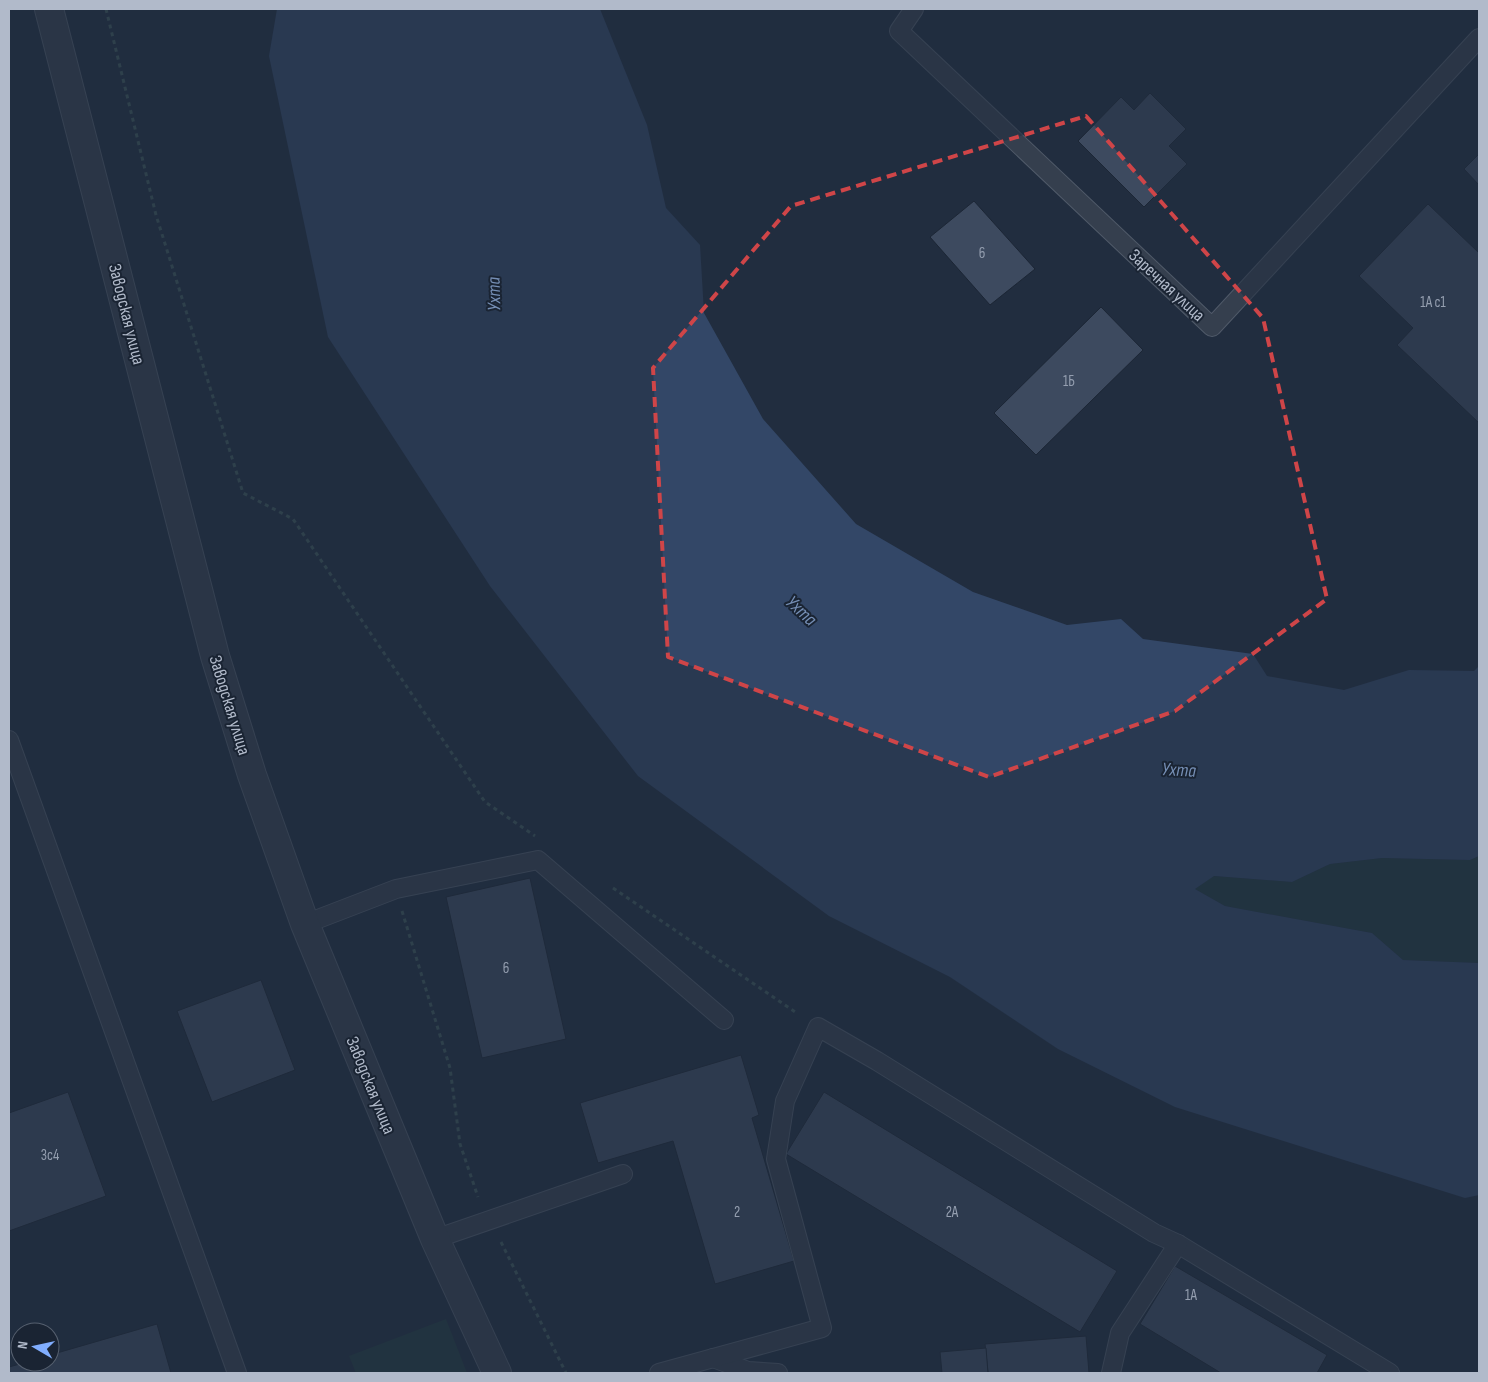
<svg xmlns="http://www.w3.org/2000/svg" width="1488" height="1382" font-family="'Sofia Sans Condensed',sans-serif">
	<rect width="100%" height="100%" fill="#212d3f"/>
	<g fill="#233b40">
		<path d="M1479,856v107l-76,-3 -31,-27 -147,-27 -30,-17 18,-13 79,6 38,-18 52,-6 88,2z"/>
		<path d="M446,1319l21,54h-111l-7,-17z"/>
	</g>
	<path fill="#334767" d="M277,9h323l47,116 19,83 34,37 4,68 59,106 93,105 117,68 94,33 54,-6 22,20 110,15 14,22 77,14 65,-20 65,1 5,-5v190l-9,4 -88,-2 -52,6 -38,18 -78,-6 -19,13 30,17 147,27 31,27 76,3v232l-14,3 -290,-91 -117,-58 -108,-72 -121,-61 -191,-140 -148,-190 -162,-249 -59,-281z"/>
	<g fill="#3d4a5f" stroke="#1c2635">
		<path d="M1150,93l36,36 -17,17 18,18 -43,43 -66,-66 43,-44 13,13z"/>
		<path d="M1479,154v31l-15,-16z"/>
		<path d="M974,201l61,68 -45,36 -60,-68z"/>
		<path d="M1428,204l51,49v170l-82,-78 16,-17 -54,-52z"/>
		<path d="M1101,307l42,43 -107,105 -42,-42z"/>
		<path d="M530,878l36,161 -84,19 -36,-161z"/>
		<path d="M261,980l34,90 -83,32 -35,-91z"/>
		<path d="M741,1055l18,60 -7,3 42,143 -79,23 -42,-143 -75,22 -18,-60z"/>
		<path d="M68,1092l38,104 -97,35v-118z"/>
		<path d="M824,1092l293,179 -37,61 -294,-178z"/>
		<path d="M1175,1266l152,89 -10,18h-96l-81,-49z"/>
		<path d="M157,1324l14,49h-162v-6l18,-5h23v-7z"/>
		<path d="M1086,1336l3,37h-101l-3,-29z"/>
		<path d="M986,1348l2,25h-46l-2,-21z"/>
	</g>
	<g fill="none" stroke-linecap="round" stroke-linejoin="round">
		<defs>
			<g id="service">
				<path d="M914,9l-15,22 313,296 267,-289"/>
				<path d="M9,740l228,633"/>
				<path d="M305,924l91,-35 142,-29 186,160"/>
				<path d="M435,1239l188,-65"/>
				<path d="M713,1358l35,13 30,2"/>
				<path d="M659,1373l163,-45 -46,-169 9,-58 33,-74 59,34 277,172 24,11 212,129"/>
				<path d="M1111,1373l9,-40 58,-89"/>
			</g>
			<path id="tertiary" d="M49,9l166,647 37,119 53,149 130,315 62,134"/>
		</defs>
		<use href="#service" stroke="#505a69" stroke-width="20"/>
		<use href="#tertiary" stroke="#505a69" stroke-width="30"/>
		<g stroke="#3e575a" stroke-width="3" stroke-dasharray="4 4" stroke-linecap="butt">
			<path d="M106,9l50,206 87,278 50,26 192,283 50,34"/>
			<path d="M613,888l185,126"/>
			<path d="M402,911l48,157 10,76 18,53"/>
			<path d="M501,1242l65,131"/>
		</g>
		<use href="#service" stroke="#353f4e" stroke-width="18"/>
		<use href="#tertiary" stroke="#353f4e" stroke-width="28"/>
	</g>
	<path d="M0 0H1488V1382H0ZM1086,116l177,202 64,281 -152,112 -186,66 -321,-120 -15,-289 138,-162z" fill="#212d3f" fill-opacity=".55" fill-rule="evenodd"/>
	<path fill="none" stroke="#cf4548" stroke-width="4" stroke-dasharray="10 6" stroke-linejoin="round" d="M1086,116l177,202 64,281 -152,112 -186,66 -321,-120 -15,-289 138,-162z"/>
	<g text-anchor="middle" stroke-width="4" stroke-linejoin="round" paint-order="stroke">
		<g font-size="15" fill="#949eaf">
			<text x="982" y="258">6</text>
			<text x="1433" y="307">1А с1</text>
			<text x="1069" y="386">1Б</text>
			<text x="506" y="973">6</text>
			<text x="50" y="1160">3с4</text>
			<text x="737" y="1217">2</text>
			<text x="952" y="1217">2А</text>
			<text x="1191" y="1300">1А</text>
		</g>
		<g font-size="18" fill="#b1baca" stroke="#1a2433">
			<text transform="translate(1167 285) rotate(43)" y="6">Заречная улица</text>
			<text transform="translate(127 314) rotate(76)" y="6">Заводская улица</text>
			<text transform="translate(230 705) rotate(73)" y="6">Заводская улица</text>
			<text transform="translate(371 1085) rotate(68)" y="6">Заводская улица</text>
		</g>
		<g font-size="19" font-style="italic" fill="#758eb4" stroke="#1a2433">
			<text transform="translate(493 294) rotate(-91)" y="7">Ухта</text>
			<text transform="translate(802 610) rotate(43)" y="7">Ухта</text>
			<text transform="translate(1179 769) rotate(3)" y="7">Ухта</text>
		</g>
	</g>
	<rect width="1488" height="1382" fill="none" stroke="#b1baca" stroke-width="20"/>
	<g transform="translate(35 1347) rotate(279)"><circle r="24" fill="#1a2433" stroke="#56606f"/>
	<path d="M0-4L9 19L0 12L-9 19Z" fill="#81aeff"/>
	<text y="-8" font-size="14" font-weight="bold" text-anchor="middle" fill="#b1baca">N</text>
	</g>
</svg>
